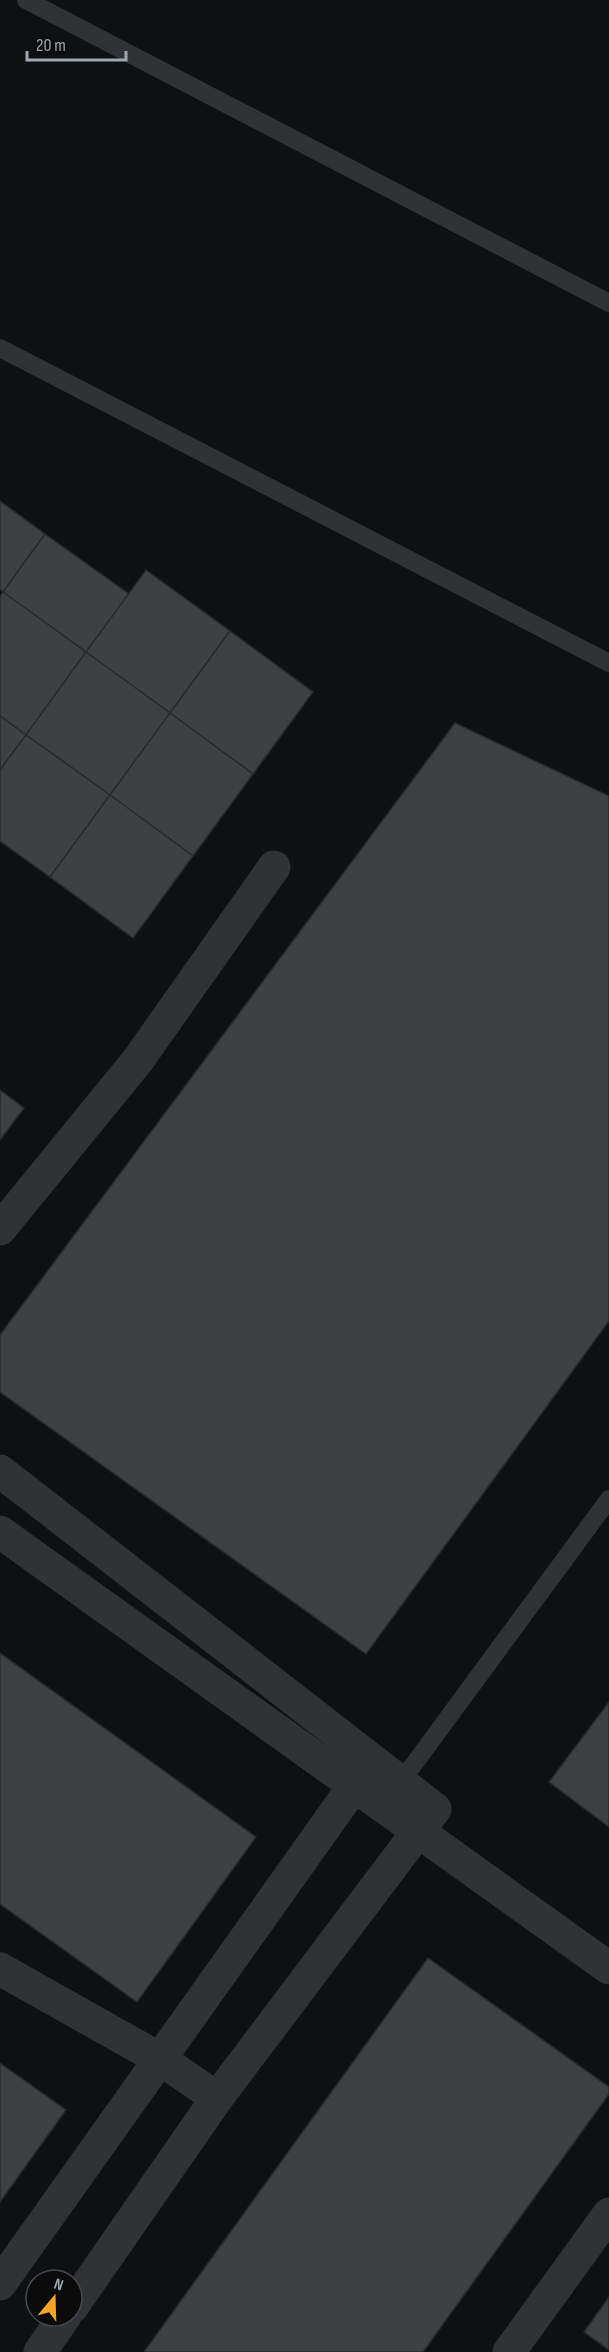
<svg xmlns="http://www.w3.org/2000/svg" width="609" height="2352" font-family="'Sofia Sans Condensed',sans-serif">
	<rect width="100%" height="100%" fill="#0f1011"/>
	<g fill="#3e4044" stroke="#292a2d" stroke-width="1.5">
		<path d="M0,501l45,33 -42,58 -3,-3z"/>
		<path d="M45,534l84,60 -43,58 -83,-60z"/>
		<path d="M146,570l84,61 -60,82 -84,-61z"/>
		<path d="M3,592l83,60 -60,83 -26,-19v-120z"/>
		<path d="M230,631l83,61 -60,82 -83,-61z"/>
		<path d="M86,652l84,61 -60,82 -84,-60z"/>
		<path d="M170,713l83,61 -60,82 -83,-61z"/>
		<path d="M0,716l26,19 -26,35z"/>
		<path d="M455,723l154,73v525l-243,333 -366,-262v-57z"/>
		<path d="M26,735l84,60 -60,82 -50,-36v-71z"/>
		<path d="M110,795l83,61 -60,82 -83,-61z"/>
		<path d="M0,1090l24,18 -24,32z"/>
		<path d="M0,1653l256,184 -119,165 -137,-98z"/>
		<path d="M609,1702v125l-60,-45z"/>
		<path d="M428,1958l181,129v7l-186,258h-279z"/>
		<path d="M0,2063l66,47 -66,92z"/>
		<path d="M609,2297v53l-25,-18z"/>
	</g>
	<g fill="none" stroke-linecap="round" stroke-linejoin="round">
		<g stroke="#303236" stroke-width="18">
			<path d="M26,0l583,303"/>
			<path d="M0,348l609,315"/>
			<path d="M400,1783l209,-284"/>
		</g>
		<g stroke="#303236" stroke-width="33">
			<path d="M0,1229l138,-169 136,-193"/>
			<path d="M0,1471l435,338 -218,289 -145,209"/>
			<path d="M0,1532l609,436"/>
			<path d="M0,1969l160,90 57,39"/>
			<path d="M0,2284l354,-498"/>
			<path d="M40,2352l25,-36"/>
			<path d="M509,2352l100,-138"/>
		</g>
	</g>
	<g transform="translate(54 2298) rotate(19)"><circle r="28" fill="#0b0b0c" stroke="#47494e" stroke-width="1.5"/>
	<path d="M0-4.5L10 22L0 15L-10 22Z" fill="#f5a423"/>
	<text y="-9" font-size="16" font-weight="bold" text-anchor="middle" fill="#a0a7b2">N</text>
	</g>
	<path d="M27 51v9h99v-9" fill="none" stroke="#a0a7b2" stroke-width="3"/>
	<text x="36" y="51" font-size="18" fill="#a0a7b2" stroke="#0b0b0c" stroke-width="4.5" paint-order="stroke">20 m</text>
</svg>
